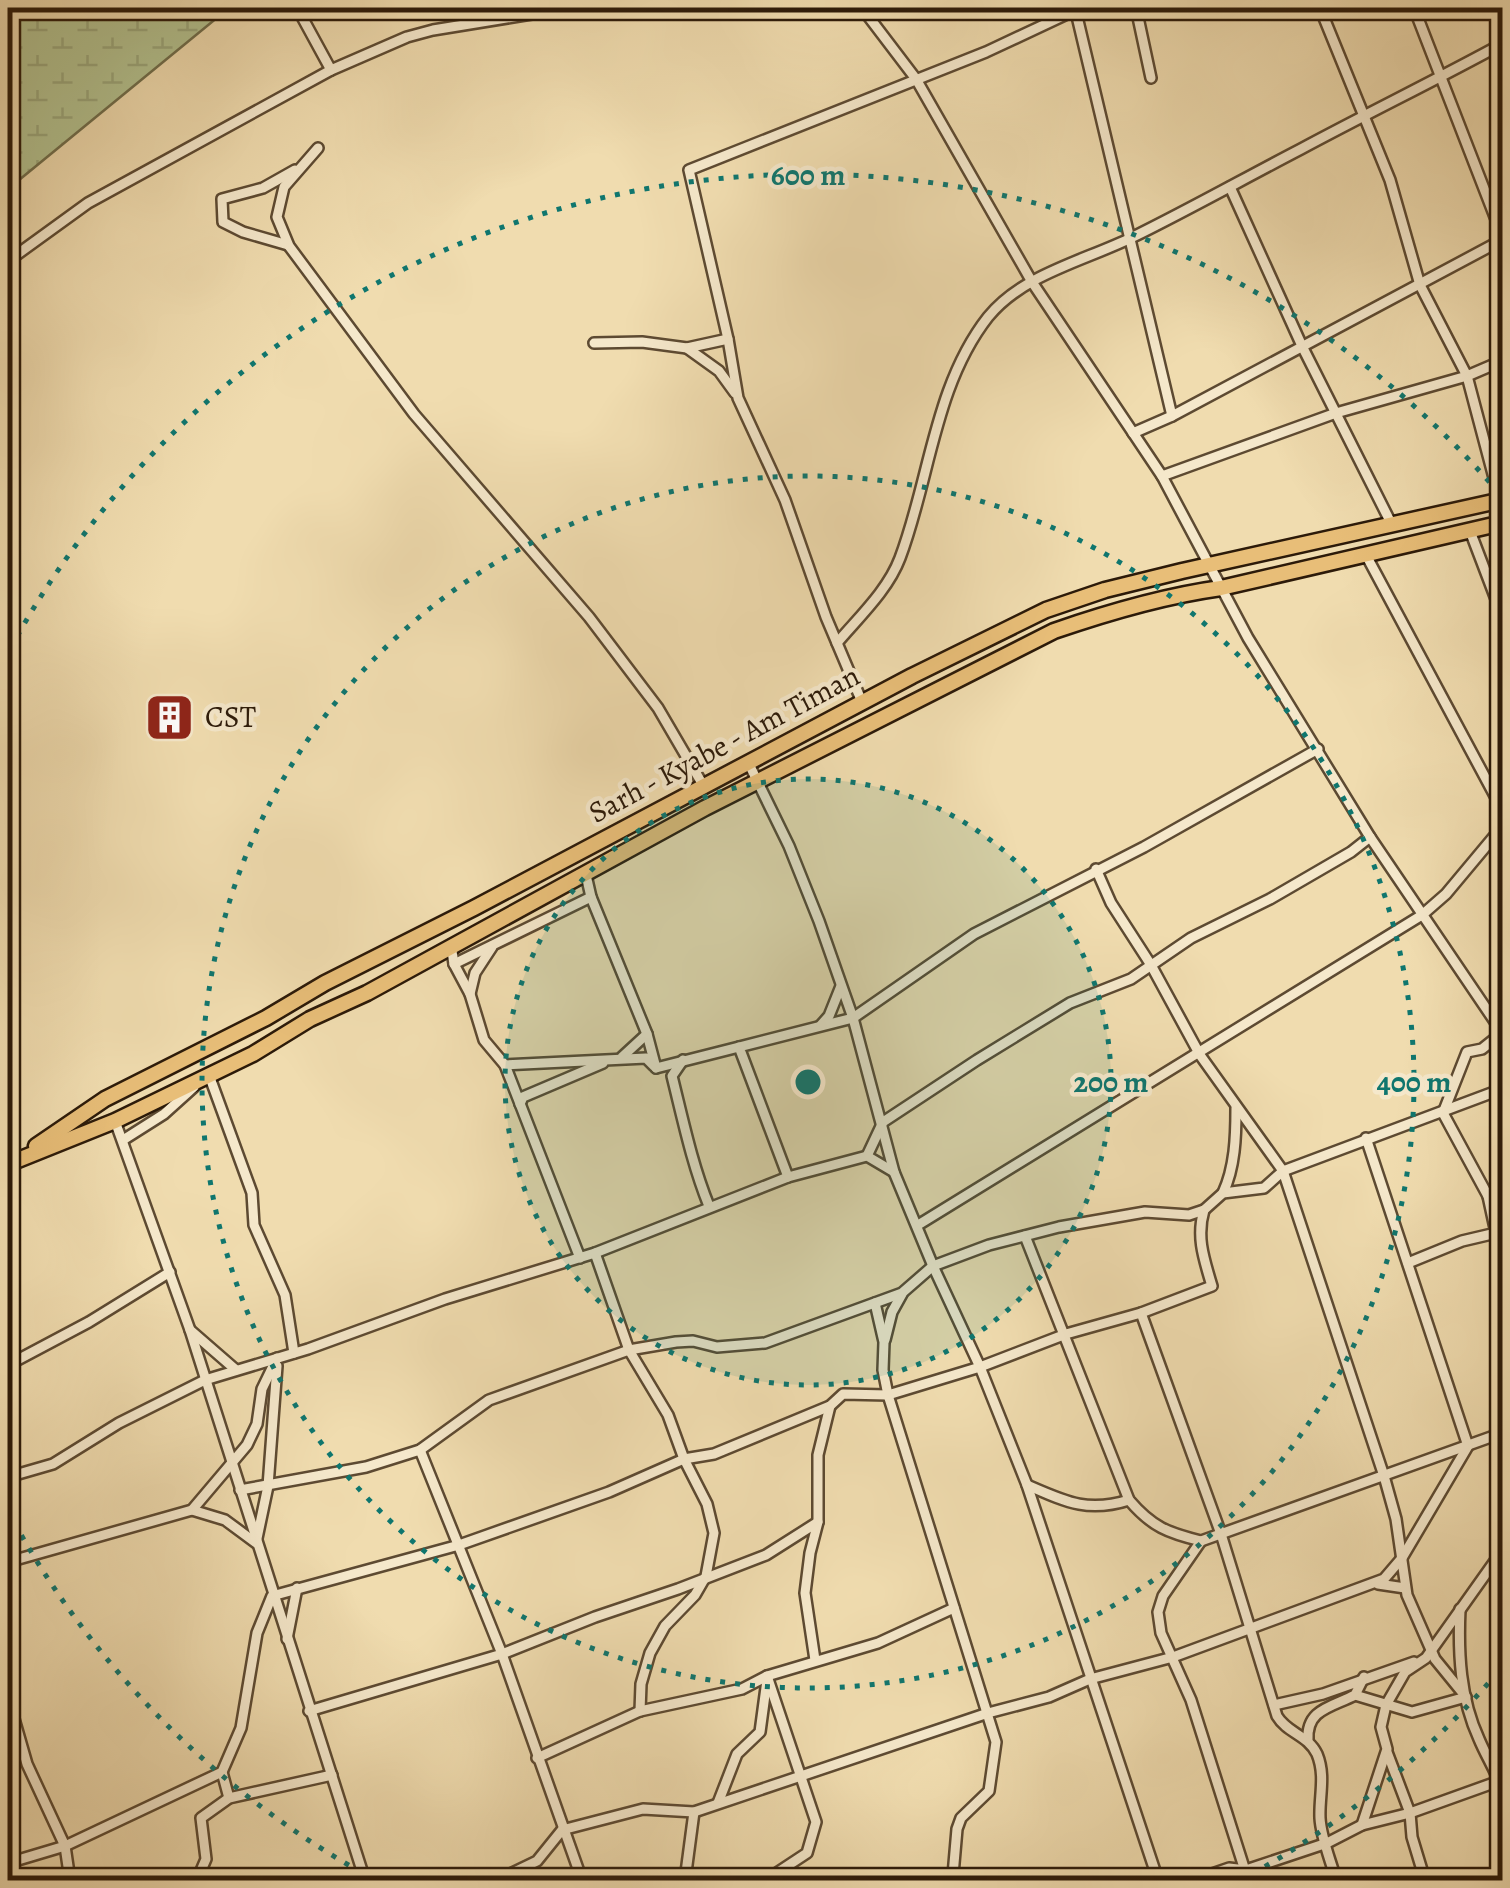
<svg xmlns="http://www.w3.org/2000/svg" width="1510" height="1888" font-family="Alegreya,serif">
	<defs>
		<pattern id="wetland-marsh" width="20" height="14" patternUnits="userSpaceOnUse" patternTransform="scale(2.5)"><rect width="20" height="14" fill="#b3c290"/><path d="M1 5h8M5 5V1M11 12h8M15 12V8" fill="none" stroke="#9aa67b"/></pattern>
	</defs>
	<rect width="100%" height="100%" fill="#f0dcaf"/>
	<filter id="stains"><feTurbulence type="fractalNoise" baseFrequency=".002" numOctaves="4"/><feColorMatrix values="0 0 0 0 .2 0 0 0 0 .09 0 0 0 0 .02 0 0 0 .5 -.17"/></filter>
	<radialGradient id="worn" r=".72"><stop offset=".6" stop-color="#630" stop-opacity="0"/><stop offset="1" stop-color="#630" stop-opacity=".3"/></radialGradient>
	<path fill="url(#wetland-marsh)" stroke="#706e4c" stroke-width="2.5" d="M8,8h221l-221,181z"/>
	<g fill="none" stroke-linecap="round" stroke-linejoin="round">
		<defs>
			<g id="minor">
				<path d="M305,8l-4,7 30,55"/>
				<path d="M862,8l54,71 116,203 130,194 86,162 122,199 132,195"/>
				<path d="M1075,8l97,408"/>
				<path d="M1136,8l15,70"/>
				<path d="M1320,8l70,172 30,105 47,91 27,102 8,-2"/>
				<path d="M1414,8l88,227"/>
				<path d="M318,148l-34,39 -7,30 12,29 125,168 175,203 69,91 45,77"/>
				<path d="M1230,187l72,159 90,179"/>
				<path d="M288,245l-45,-13 -20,-10 -1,-23 41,-11 32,-18"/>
				<path d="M8,261l80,-58 243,-133 76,-33 26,-7 136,-22"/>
				<path d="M594,343l48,-1 45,6 41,-9"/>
				<path d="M687,348l32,23 16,22"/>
				<path d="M1133,433l39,-17 330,-176"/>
				<path d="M1162,476l174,-63 131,-37 35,-15"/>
				<path d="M1470,531l32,84"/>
				<path d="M1366,555l136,254"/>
				<path d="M837,643c22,-26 51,-53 63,-85 30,-79 34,-172 88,-241 35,-43 96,-56 145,-80 57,-28 112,-59 168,-88 67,-36 135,-69 201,-105"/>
				<path d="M862,702l-36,-85 -41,-117 -47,-102 -10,-59 -39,-169 297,-118 94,-44"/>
				<path d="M748,762l41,84 30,75 34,97 41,154 39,94 47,101 47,118 131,395"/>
				<path d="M1096,869l15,34 40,62 49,90 83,116 101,305 12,43 11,76 28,64 31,38 -54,15 -57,-17"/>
				<path d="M586,875l5,22 56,137 9,34"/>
				<path d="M451,945l3,19 16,30 14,46 21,25 75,193"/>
				<path d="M454,964l137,-67"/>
				<path d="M470,994l5,-21 17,-26"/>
				<path d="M821,1025l8,-9 12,-30"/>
				<path d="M622,1057l25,-23"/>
				<path d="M683,1060l-11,16c11,44 20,88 37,130"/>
				<path d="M505,1065l141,-7 8,8"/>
				<path d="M656,1068l83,-21"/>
				<path d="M206,1077l3,-2 43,118 2,32 31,70 9,58"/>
				<path d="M520,1104l3,-7 80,-34"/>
				<path d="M1443,1113l24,-61 15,-3 20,-16"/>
				<path d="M115,1121l75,209 175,550"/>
				<path d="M123,1140l41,-26 30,-27"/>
				<path d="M867,1156l16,-34 94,-62 93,-57 61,-24 60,-41 79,-39 81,-47 19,-15"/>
				<path d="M788,1177l-49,-130 114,-29 121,-84 170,-87 174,-98"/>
				<path d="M1223,1193c12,-26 13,-56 13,-85"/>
				<path d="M1488,1196l14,-7"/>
				<path d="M918,1225l504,-310 24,-21 56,-67"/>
				<path d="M1496,1233l6,25"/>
				<path d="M1025,1236l104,264c23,27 39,33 72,41l301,-108"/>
				<path d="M595,1253l34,97 39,65 16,44 23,45 7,29 -8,43 -11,19 -30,31 -15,27 -9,31 -1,27"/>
				<path d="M1408,1263l54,-22 34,-8 -8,-37 -45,-83"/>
				<path d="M875,1303l9,39 -1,28 5,25 108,347 -7,49 -28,27 -4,11 -4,46 -7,5"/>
				<path d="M1141,1313l80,221 56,182c10,17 31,19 40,38 9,22 2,42 3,64 1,20 11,43 16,62"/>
				<path d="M190,1330l46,40"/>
				<path d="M885,1340l7,-28 10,-18"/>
				<path d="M8,1365l81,-43 81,-50"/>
				<path d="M420,1450l82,204 80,226"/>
				<path d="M8,1477l45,-13 66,-41 86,-43 103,-31 137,-50 150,-46 193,-76 79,-21 27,16"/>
				<path d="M1027,1485c39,17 61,28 102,15"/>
				<path d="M240,1490l126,-23 54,-17 69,-50 140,-50 47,-8 17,-1 24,6 48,-4 137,-50 31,-27 56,-21 70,-18 86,-15 44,3 15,-5 19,-17 41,-5 19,-17 211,-79 8,4"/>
				<path d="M192,1510l33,10 31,23 12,-57 9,-120"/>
				<path d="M1201,1541l-38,55 -5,16 3,21 30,67 57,180"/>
				<path d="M8,1562l184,-52 55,-65 10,-21 5,-35 15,-31"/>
				<path d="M1378,1584l27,4"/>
				<path d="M1460,1609c-2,44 0,89 19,130 7,17 17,32 23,50"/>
				<path d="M287,1639l10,-51"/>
				<path d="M815,1660l-10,-67 5,-40 8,-31v-67l12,-49"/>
				<path d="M8,1698l19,66 38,82 5,34"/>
				<path d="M1274,1705l49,-11 91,-32"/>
				<path d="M309,1711l193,-57 93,-37 83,-28 88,-34 52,-33"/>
				<path d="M1308,1740c-2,-31 24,-33 47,-45l9,-18"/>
				<path d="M1387,1752l23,61 2,24 13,43"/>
				<path d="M537,1758l103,-47 102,-22 25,-13 111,-33 76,-35"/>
				<path d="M222,1772l7,26"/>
				<path d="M718,1803l19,-49 23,-22 7,-52"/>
				<path d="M1362,1825l25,-76 -6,-22 5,-22 19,-33 21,-14 76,-107"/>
				<path d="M8,1863l57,-17 157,-74 19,-44 16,-95 15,-37 187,-51 150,-53 75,-33 30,-5 116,-48 13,-12 45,1 92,-28 86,-33 75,-21 71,-27c-8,-27 -16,-49 -8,-76"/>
				<path d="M197,1880l9,-21 -5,-41 28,-20 103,-23"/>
				<path d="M498,1880l39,-19 25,-31 81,-21 51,3 294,-99 61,-16 41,-18 83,-22 211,-78 18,-21 66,-112 -102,-308"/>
				<path d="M685,1880l9,-68"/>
				<path d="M766,1880l41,-27 9,-31 -49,-146"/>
				<path d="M1168,1880l29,-1 32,-11 17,2 81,-27 35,-18 48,-12 92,-33"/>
			</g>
			<g id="trunk">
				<path d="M36,1146l69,-47 161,-81 59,-35 149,-75 438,-232 134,-66 59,-20 77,-19 320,-71"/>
				<path d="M8,1164l107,-43 138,-67 57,-35 57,-26 338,-185 349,-177c55,-19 109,-35 167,-43l281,-65"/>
			</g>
		</defs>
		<use href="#minor" stroke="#5d4a32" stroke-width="14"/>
		<use href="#trunk" stroke="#2c1a09" stroke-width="19"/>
		<use href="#minor" stroke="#f5e8cb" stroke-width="9"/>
		<use href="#trunk" stroke="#e8be78" stroke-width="14"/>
	</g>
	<circle cx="808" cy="1082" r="303" fill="#0f766e" fill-opacity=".12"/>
	<g fill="none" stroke="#0f766e" stroke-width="5" stroke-dasharray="5 10">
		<circle cx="808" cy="1082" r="303"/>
		<circle cx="808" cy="1082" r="606"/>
		<path d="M1498 1672A908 908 0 0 1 1241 1880M375 1880A908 908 0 0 1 10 1515M10 649A908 908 0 0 1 1498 492"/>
	</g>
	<defs>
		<symbol id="building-square" viewBox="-11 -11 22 22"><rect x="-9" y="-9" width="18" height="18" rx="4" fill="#8f2418" stroke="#f5e8cb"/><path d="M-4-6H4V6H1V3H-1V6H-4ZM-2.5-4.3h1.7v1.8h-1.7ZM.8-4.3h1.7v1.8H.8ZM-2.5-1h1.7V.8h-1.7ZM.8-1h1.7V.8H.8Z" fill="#fff"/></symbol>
	</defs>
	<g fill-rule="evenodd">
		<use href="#building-square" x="142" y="690" width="55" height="55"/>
	</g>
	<g text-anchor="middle" stroke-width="9" stroke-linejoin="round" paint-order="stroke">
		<g font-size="30" fill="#2c1a09" stroke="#f5e8cb" text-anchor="start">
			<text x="205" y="727">CST</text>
		</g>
		<g font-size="30" fill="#2c1a09" stroke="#f5e8cb">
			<text transform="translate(724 744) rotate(-28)" y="10">Sarh - Kyabe - Am Timan</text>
		</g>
	</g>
	<circle cx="808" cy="1082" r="15" fill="#0f766e" stroke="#f5e8cb" stroke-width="5"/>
	<g font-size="30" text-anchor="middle" font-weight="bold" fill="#0f766e" stroke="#f5e8cb" stroke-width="9" stroke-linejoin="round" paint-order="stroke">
		<text x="808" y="185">600 m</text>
		<text x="1111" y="1092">200 m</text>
		<text x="1414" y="1092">400 m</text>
	</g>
	<rect width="1510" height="1888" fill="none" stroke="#f0dcaf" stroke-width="40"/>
	<rect x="10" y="10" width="1490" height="1868" fill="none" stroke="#2c1a09" stroke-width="5"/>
	<rect x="20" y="20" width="1470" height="1848" fill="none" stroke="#2c1a09" stroke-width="2.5"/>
	<rect width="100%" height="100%" filter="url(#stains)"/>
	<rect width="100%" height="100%" fill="url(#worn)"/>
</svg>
